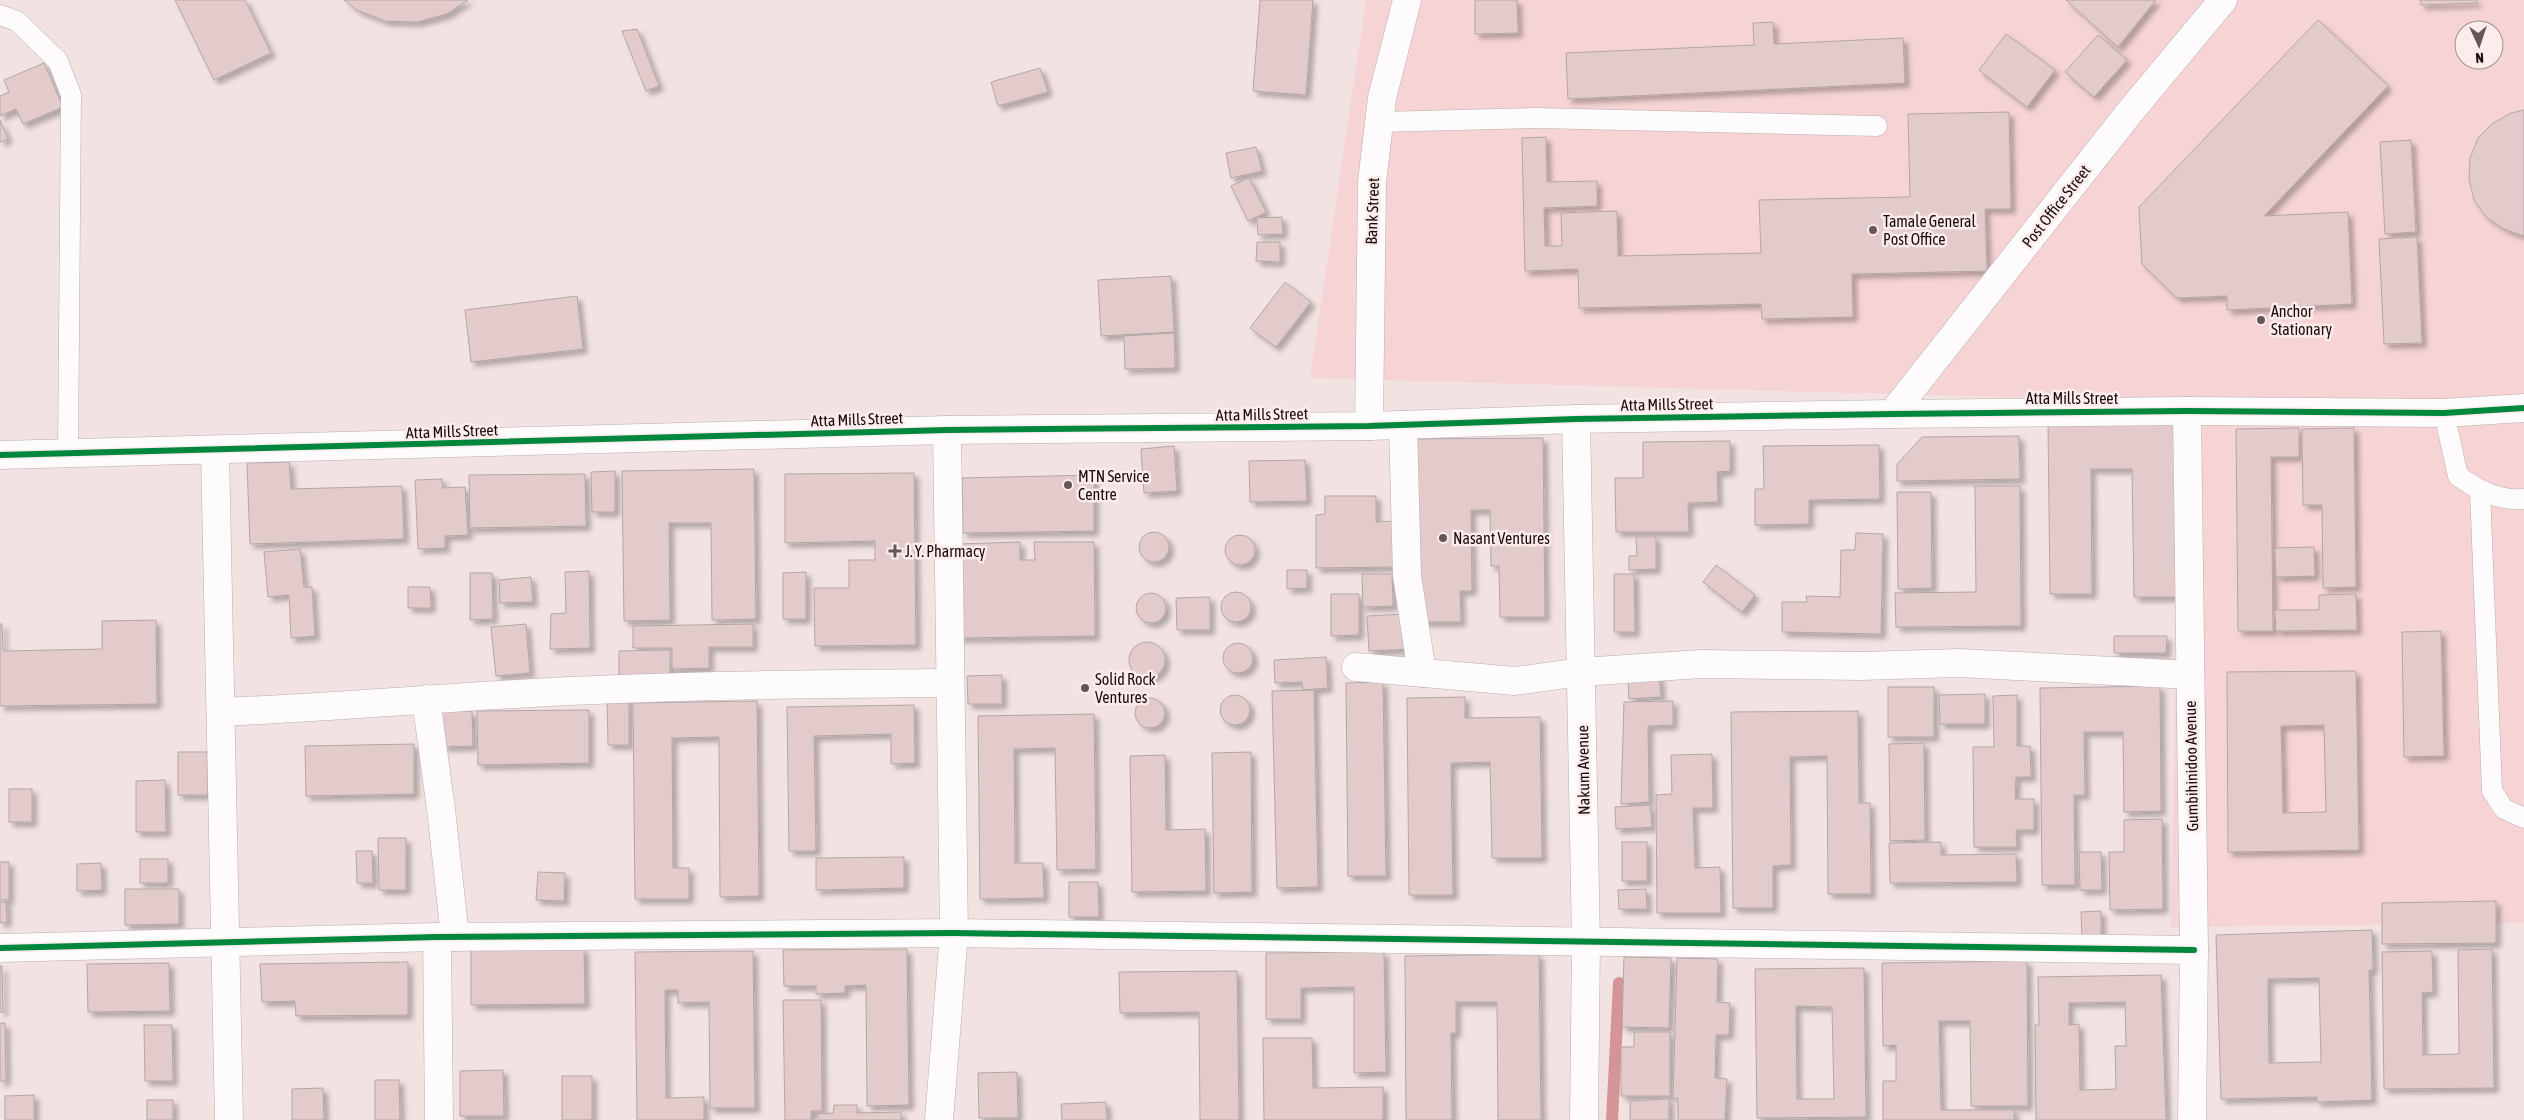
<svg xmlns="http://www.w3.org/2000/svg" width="2524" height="1120" font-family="'Asap Condensed',sans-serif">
	<defs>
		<filter id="shadow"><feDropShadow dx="4.5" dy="4.5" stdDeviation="2.5" flood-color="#0004"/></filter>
	</defs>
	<rect width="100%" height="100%" fill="#f3e2e2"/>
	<path fill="#f6d4d5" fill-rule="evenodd" d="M1366,0h1158v923l-353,4 9,-525 -870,-24zM2464,30h30v30h-30z"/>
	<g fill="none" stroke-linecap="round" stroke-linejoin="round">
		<path stroke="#d59498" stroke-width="12" d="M1612,1120l7,-137"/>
	</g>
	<g fill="#e3cbcc" stroke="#b4a6a6" fill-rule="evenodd" filter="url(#shadow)">
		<path d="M175,0h70l26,53 -57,27z"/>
		<path d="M344,0h124l-21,14 -30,8 -32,-1 -28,-11z"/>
		<path d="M1260,0h53l-7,95 -53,-4z"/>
		<path d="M1475,0h42l1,33 -43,1z"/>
		<path d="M2066,0h90l-38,47z"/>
		<path d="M2420,0h57v3l-56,2z"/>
		<path d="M2318,20l70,66 -124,130 84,-4 4,92 -125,6v-14l-50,2 -35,-34 -3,-57z"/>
		<path d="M1773,22l1,22 129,-6 2,45 -337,16 -2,-46 188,-8 -1,-22z"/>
		<path d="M637,29l22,57 -13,5 -24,-60z"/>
		<path d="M2006,34l49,36 -28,37 -48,-37z"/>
		<path d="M2098,35l29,25 -33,37 -29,-25z"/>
		<path d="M44,63l19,44 -40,17 -7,-15 -16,7v-20l9,-4 -5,-12z"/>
		<path d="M1040,68l8,24 -50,14 -7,-24z"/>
		<path d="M2524,110v126l-20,-7 -18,-12 -12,-17 -5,-21 1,-21 8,-20 15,-15 18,-10z"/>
		<path d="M2009,112l2,97h-26l2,62 -135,3 1,43 -91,2 -1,-15 -182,4 -1,-39 -53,2 -3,-133 24,-1 1,45 50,-1v25l-53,2 1,38h17l-1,-33 56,-2 1,45 143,-3 -2,-53 151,-3 -2,-83z"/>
		<path d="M0,120l8,19 -8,3z"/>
		<path d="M2411,140l5,92 -31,2 -5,-92z"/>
		<path d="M1256,147l6,24 -31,7 -5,-25z"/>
		<path d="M1249,178l17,34 -18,9 -17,-35z"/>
		<path d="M1282,217l1,17 -25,1 -1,-17z"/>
		<path d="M2417,237l5,106 -38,1 -5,-105z"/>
		<path d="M1257,242h23v20l-24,-1z"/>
		<path d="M1171,276l3,56 -73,4 -3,-56z"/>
		<path d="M1285,282l26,20 -35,45 -26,-19z"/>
		<path d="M577,296l6,53 -112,13 -6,-52z"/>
		<path d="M1174,333l1,35 -50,1 -1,-33z"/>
		<path d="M2179,420l1,177h-46l-2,-128h-41l1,125h-42l-2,-172z"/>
		<path d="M2299,428v29h-28l2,174h-35l-2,-202z"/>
		<path d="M2354,428l2,159 -33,1 -1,-83h-19l-1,-76z"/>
		<path d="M2019,436l1,43 -123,2v-17l25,-27z"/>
		<path d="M1543,438l2,179h-45l-1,-51h-8l-1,-56h-19l1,81h-12l1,31h-45l-2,-183z"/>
		<path d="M1730,441v30l-13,1 1,30 -30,1 1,29h-73l-1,-54h28v-36z"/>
		<path d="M1879,445l1,54 -71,1v24l-54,1v-36h9l-1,-43z"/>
		<path d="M1174,446l3,45 -33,2 -3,-44z"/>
		<path d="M1305,460l2,41 -57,1 -1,-41z"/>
		<path d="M289,462l2,27 111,-3 2,53 -154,5 -3,-81z"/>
		<path d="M754,469l2,150 -44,1 -1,-97h-42l1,97 -46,1 -2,-150z"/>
		<path d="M615,471v41h-23l-1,-40z"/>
		<path d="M914,473l2,172 -101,1 -1,-58h35v-28h26v-19l-90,2v-69z"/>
		<path d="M585,474l1,52 -116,2 -1,-53z"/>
		<path d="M1094,475v56l-131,2 -1,-55z"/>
		<path d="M442,479l1,9 22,-1 3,48 -23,1v12l-27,1 -3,-69z"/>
		<path d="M1975,486h45l1,140 -125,1 -1,-34 81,-1z"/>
		<path d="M1897,492h34l1,96 -34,1z"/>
		<path d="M1325,496h51v26l17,-1v46l-77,1v-53l9,-1z"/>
		<circle cx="1154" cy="547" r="15"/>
		<path d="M1856,533l27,1 -2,100 -99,-2v-30h25l-1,-6 34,1 1,-47h14z"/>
		<circle cx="1240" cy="550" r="15"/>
		<path d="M1636,537h20v32l-27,1v-14h8z"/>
		<path d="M1020,542v18h15l-1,-18h60l1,94 -136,2 -2,-94z"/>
		<path d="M2314,547l1,29 -39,1 -1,-29z"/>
		<path d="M300,549l4,38h8l3,49 -24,2 -2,-43 -21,2 -4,-45z"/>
		<path d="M1716,565l39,30 -13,17 -39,-30z"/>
		<path d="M1287,570h20v18l-20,1z"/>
		<path d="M589,571l1,77 -40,1 1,-35 15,-1 -1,-41z"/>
		<path d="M806,572v47h-23v-46z"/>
		<path d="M470,573h22l1,46 -23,1z"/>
		<path d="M1362,574h30l1,32 -30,1z"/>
		<path d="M1614,574h20l1,58h-21z"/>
		<path d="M531,577l2,25 -33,1 -1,-23z"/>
		<path d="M408,587h22l1,21h-23z"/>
		<circle cx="1236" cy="607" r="15"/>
		<circle cx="1151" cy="608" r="15"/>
		<path d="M1331,594h28v41l-28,1z"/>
		<path d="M2356,594l1,36 -81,1 -1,-21h44v-15z"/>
		<path d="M1210,597v33h-33l-1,-32z"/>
		<path d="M1406,614l3,35 -40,2 -2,-35z"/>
		<path d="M156,620l1,84 -157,2v-82h2l1,27 99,-2v-28z"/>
		<path d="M526,624l4,49 -34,3 -5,-49z"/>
		<path d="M753,624v23h-44v21l-37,1v-21h-39v-22z"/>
		<path d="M2441,631l3,125 -40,1 -2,-125z"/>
		<path d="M2114,636h53l-1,17h-52z"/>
		<circle cx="1147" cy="660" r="18"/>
		<circle cx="1238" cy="658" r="15"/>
		<path d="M670,650v30l-51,1v-30z"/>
		<path d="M1326,657l2,31 -25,2 -1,-8 -27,1 -1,-23z"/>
		<path d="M2356,671l3,179 -131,2 -1,-180zM2324,725l2,87 -43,1 -2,-87z"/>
		<path d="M1659,674l2,23 -32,2 -1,-23z"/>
		<path d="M1002,675v29h-34l-1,-28z"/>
		<path d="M1383,682l3,194h-38l-2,-193z"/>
		<path d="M2160,686l1,125 -37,1 -1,-80h-39l1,63h-11l1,90h-33l-2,-197z"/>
		<rect x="1888" y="687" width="46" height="50"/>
		<path d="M1314,690l4,197 -41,1 -5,-197z"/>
		<path d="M1985,694v30h-45l-1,-29z"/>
		<circle cx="1235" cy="710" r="15"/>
		<path d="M2017,695v51h13l1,31h-15l-1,22h19v31h-18l1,17h-43l-1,-100h21l-1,-51z"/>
		<path d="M607,697h22v48h-21z"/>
		<path d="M1465,697v21l75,-1 2,141h-50l-2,-96 -39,1 2,132h-44l-2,-197z"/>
		<circle cx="1150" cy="713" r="15"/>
		<path d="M757,701l2,195 -39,1 -1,-160 -47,1 1,130h16v31h-54l-2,-196z"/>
		<path d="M1673,701v24l-25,1 1,76 -28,2 3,-102z"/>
		<path d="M914,705l1,58 -24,1v-30l-77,2 2,115h-27l-2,-144z"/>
		<path d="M589,710v53l-111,2 -1,-54z"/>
		<path d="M442,711h30l1,35 -30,1z"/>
		<path d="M1858,711l1,92h11l1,91h-43l-1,-138 -37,1 1,108 -18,1v42h-40l-2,-196z"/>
		<path d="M1094,714l2,155 -39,1 -2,-122 -41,1 1,114h28l1,35 -64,1 -2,-183z"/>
		<path d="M1924,743l1,97 -35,1 -1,-97z"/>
		<path d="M414,744v50l-108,2 -1,-50z"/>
		<path d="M178,752h29l1,43h-30z"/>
		<path d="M1251,752l1,140 -38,1 -2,-140z"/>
		<path d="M1712,754l1,54h-20l2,60 25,-1 1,46h-64l-1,-118 16,-1 -1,-39z"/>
		<path d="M1165,755l1,75 39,-1 1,62 -74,1 -2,-136z"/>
		<path d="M165,780l1,52h-30v-51z"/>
		<rect x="9" y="789" width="23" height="33"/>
		<path d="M1650,805l2,22 -36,2 -1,-22z"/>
		<path d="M2162,819l1,90 -53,1 -1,-58h15v-32z"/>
		<path d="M378,838h28v52h-27z"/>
		<rect x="1622" y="842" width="25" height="39"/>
		<path d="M1941,842v13l75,-1 1,28 -127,1 -1,-40z"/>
		<path d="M356,851h16l1,32h-16z"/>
		<path d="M2079,852h22l1,38h-22z"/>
		<path d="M904,857v31l-88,2v-32z"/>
		<rect x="140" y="859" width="28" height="24"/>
		<rect x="0" y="862" width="9" height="38"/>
		<path d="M101,863l1,27 -25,1v-27z"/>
		<path d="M538,872l27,1 -1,28 -28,-1z"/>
		<path d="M1069,882h29l1,35h-30z"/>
		<path d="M125,889h54v35l-54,1z"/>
		<path d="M1646,889l1,20h-28l-1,-19z"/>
		<path d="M2496,901v42l-114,1v-41z"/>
		<path d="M0,902h6l1,20 -7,1z"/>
		<path d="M2101,911v26h-19l-1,-25z"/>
		<path d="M2372,930l1,40h-4l3,130 -55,2v-5l-96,2 -5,-164zM2319,978l2,84 -52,1 -1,-84z"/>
		<path d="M584,948l1,56 -114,1v-56z"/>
		<path d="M907,949l2,156 -42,1 -1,-121 -21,1v7l-29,1v-8h-32l-1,-36z"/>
		<path d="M2492,949l2,139 -110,1 -2,-137 50,-1 1,41 -11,1 1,62 36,-1 -1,-104z"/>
		<path d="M753,951l2,157h-45l-1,-106 -31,1v-13h-13l1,108 38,-1v23h-67l-2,-168z"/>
		<path d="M1384,952l2,120 -32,1v-86l-53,1v31h-35v-66z"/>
		<path d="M1539,954l2,166h-43l-1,-118h-41v31h-5l1,87h-46l-1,-164z"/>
		<path d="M1624,957l47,1 -2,70 -47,-1z"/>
		<path d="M1677,958l41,1 -1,43 13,1 -1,32h-13l-1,43 12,1 -2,41h-47v-22h-5z"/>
		<path d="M2027,961l1,145h-57l-1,-85h-31l2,89h73v10h-131v-39h13v-36l-13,1 -1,-83z"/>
		<path d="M408,962v53l-112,1 -1,-15 -33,1 -2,-38z"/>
		<path d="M169,963l1,48 -82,1 -1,-48z"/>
		<path d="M0,966h2l1,46h-3z"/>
		<path d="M1864,968l2,149 -109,1 -2,-149zM1796,1006l36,1 2,92h-37z"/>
		<path d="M1237,971l2,149h-39l-1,-108 -79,1 -1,-41z"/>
		<path d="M2161,975l5,145h-130l-1,-95h4l-1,-48zM2125,1002l1,44h-11l1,43 -36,1 -1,-66 -10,1v-22z"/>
		<path d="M783,1000h38l1,111h-11v9h-26z"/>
		<path d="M0,1023h5l1,58h-6z"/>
		<path d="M144,1025h28l1,56h-28z"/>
		<path d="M1634,1032h36v64h-49v-49h13z"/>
		<path d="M1263,1038h49l1,50 70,-1v33h-119z"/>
		<path d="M503,1070l1,46h-44v-45z"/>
		<path d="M1017,1072l1,46h-39l-1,-45z"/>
		<rect x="562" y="1076" width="30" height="44"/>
		<path d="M375,1080h24l1,40h-25z"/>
		<path d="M323,1088l1,32h-32v-31z"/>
		<path d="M34,1095v25h-29v-24z"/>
		<path d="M1669,1099v21h-39v-19z"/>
		<rect x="147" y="1100" width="26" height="20"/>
		<path d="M1106,1102l1,18h-45l-1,-16z"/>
		<path d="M834,1105h23v8l44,-1v8h-83v-6l15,-1z"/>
	</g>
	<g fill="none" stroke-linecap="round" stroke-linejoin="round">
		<defs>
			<g id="service">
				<path d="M0,15l17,6 41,40 13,34 -3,359"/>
				<path d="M1379,122l158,-4 340,8"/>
				<path d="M2444,413l14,63c20,14 40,25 66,23"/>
				<path d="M2480,491l12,300 12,18 20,9"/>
			</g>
			<g id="minor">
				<path d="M2187,411l7,539 -2,170"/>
				<path d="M1576,419l10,524 -2,177"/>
				<path d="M1403,425l4,151 15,97"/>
				<path d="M1369,426l3,-244 10,-84 25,-98"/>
				<path d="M215,451l14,669"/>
				<path d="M1356,667l159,14 66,-9 120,-8 160,2 99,-3 230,12"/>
				<path d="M426,699l15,110 14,128"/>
				<path d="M221,712c116,-5 231,-15 347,-21 127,-6 255,-7 382,-8"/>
				<path d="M437,937l2,183"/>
				<path d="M0,948l437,-11 517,-4 1240,17"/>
				<path d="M939,1120l15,-187 -7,-503"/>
			</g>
			<g id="tertiary">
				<path d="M1892,414l237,-301 94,-113"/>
				<path d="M0,455l947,-25 422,-4 207,-7 316,-5 295,-3 257,2 80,-5"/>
			</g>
		</defs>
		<use href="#service" stroke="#bbadad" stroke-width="21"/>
		<use href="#minor" stroke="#bbadad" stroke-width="29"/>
		<use href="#tertiary" stroke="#bbadad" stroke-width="29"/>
		<use href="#service" stroke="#fdfbfb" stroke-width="20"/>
		<use href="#minor" stroke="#fdfbfb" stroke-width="28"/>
		<use href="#tertiary" stroke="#fdfbfb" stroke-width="28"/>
		<defs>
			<g id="cycleway">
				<path d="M0,455l947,-25 422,-4 207,-7 316,-5 295,-3 257,2 80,-5"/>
				<path d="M0,948l437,-11 517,-4 1240,17"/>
			</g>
		</defs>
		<use href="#cycleway" stroke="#fdecec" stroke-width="9"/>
		<use href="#cycleway" stroke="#00873e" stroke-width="6"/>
	</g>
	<g fill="#655758" stroke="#fdecec" stroke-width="2">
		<circle cx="1873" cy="230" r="5"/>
		<circle cx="2261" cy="320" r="5"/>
		<circle cx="1068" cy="485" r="5"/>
		<circle cx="1443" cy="538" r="5"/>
		<path d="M892.5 543.5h5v5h5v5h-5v5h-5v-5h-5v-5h5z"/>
		<circle cx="1085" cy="688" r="5"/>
	</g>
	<g text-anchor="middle" stroke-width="5" stroke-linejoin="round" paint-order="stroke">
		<g font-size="16" fill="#190c0d" stroke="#fdecec">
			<text transform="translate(2056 206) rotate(-52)" y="6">Post Office Street</text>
			<text transform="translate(1372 211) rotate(-88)" y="6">Bank Street</text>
			<text x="2072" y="404">Atta Mills Street</text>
			<text transform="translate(1667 404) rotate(-1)" y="6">Atta Mills Street</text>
			<text transform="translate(1262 414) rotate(-1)" y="6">Atta Mills Street</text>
			<text transform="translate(857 419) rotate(-2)" y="6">Atta Mills Street</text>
			<text transform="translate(452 431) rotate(-2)" y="6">Atta Mills Street</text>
			<text transform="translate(2191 766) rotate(-91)" y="6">Gumbihinidoo Avenue</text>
			<text transform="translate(1583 770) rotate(-91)" y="6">Nakum Avenue</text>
		</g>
		<g font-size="16" fill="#190c0d" stroke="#fdecec" text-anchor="start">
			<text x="1883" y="227">Tamale General<tspan x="1883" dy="18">Post Office</tspan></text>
			<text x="2271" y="317">Anchor<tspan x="2271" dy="18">Stationary</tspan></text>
			<text x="1078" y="482">MTN Service<tspan x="1078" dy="18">Centre</tspan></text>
			<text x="1453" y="544">Nasant Ventures</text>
			<text x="905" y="557">J. Y. Pharmacy</text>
			<text x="1095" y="685">Solid Rock<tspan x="1095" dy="18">Ventures</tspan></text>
		</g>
	</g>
	<g transform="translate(2479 45) rotate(177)"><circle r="24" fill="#fdecec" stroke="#a29293"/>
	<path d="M0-4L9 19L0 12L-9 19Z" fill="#655758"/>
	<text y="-8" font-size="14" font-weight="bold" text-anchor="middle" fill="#190c0d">N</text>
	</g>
</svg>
